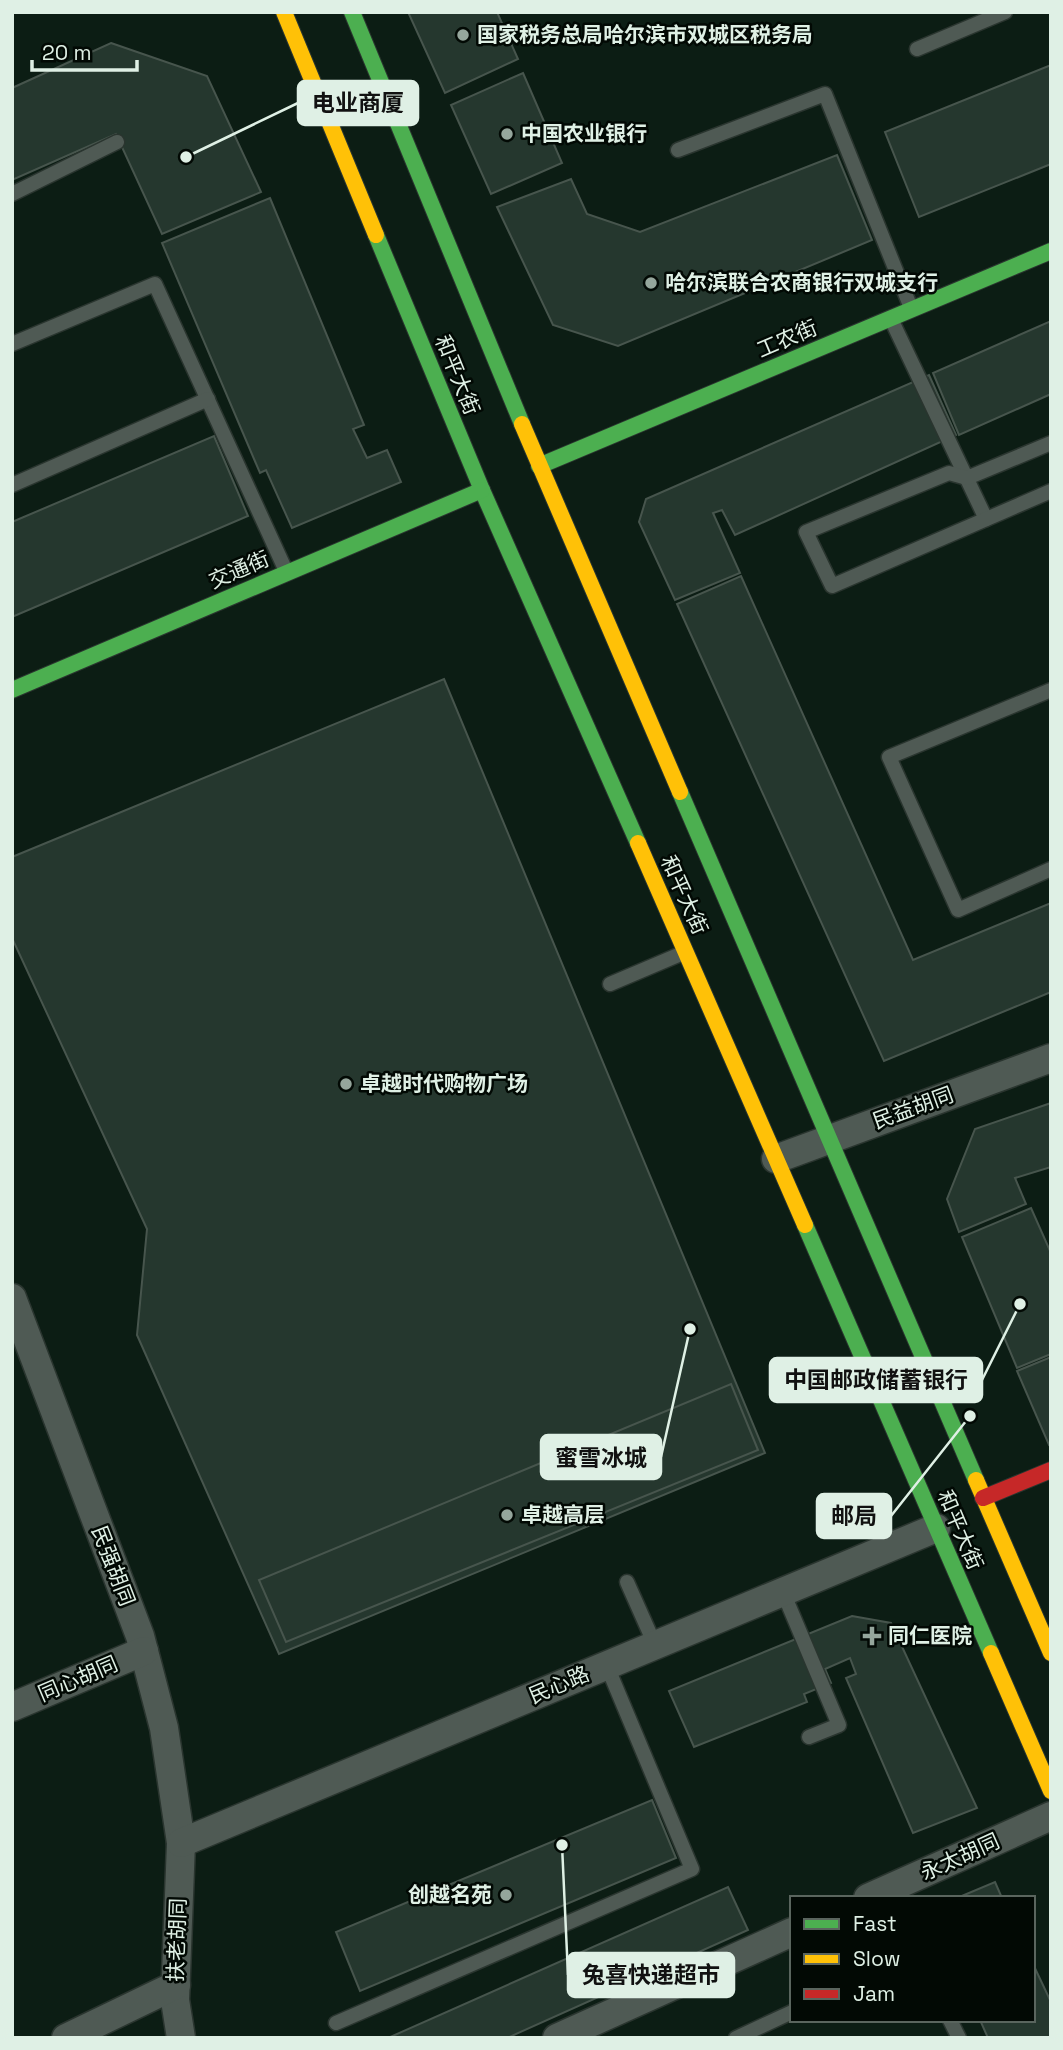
<svg xmlns="http://www.w3.org/2000/svg" width="1063" height="2050" font-family="'Space Grotesk','Noto Sans SC',sans-serif">
	<rect width="100%" height="100%" fill="#0c1d14"/>
	<g fill="#25372e" stroke="#47554d" stroke-width="2">
		<path d="M408,12h89l21,47 -73,34z"/>
		<path d="M111,43l96,33 54,116 -99,42 -46,-100 -104,46v-92z"/>
		<path d="M1051,65v99l-132,53 -34,-85z"/>
		<path d="M523,73l39,90 -71,31 -40,-89z"/>
		<path d="M837,155l35,85 -254,106 -65,-21 -56,-118 74,-28 16,35 53,18z"/>
		<path d="M270,198l94,227 -11,4 14,29 20,-8 14,32 -109,46 -26,-58 -6,3 -98,-230z"/>
		<path d="M1051,321v73l-92,41 -26,-62z"/>
		<path d="M929,375l27,60 -221,100 -13,-25 -9,3 27,60 -65,27 -36,-78 7,-23z"/>
		<path d="M214,436l34,80 -236,101v-95z"/>
		<path d="M741,576l172,384 138,-57v89l-167,69 -207,-457z"/>
		<path d="M444,679l321,774 -486,201 -142,-319 10,-106 -135,-291v-81z"/>
		<path d="M1051,1103v64l-36,11 11,26 -67,28 -12,-33 28,-70z"/>
		<path d="M1031,1208l20,45v101l-34,14 -55,-131z"/>
		<path d="M1051,1357v87l-2,1 -32,-74z"/>
		<path d="M731,1384l27,66 -472,192 -27,-62z"/>
		<path d="M852,1616l39,7 86,185 -64,25 -67,-155 10,-4 -6,-16 -25,11 6,14 -27,11 3,8 -113,45 -25,-56z"/>
		<path d="M652,1800l24,58 -316,133 -24,-59z"/>
		<path d="M995,1882l7,16h-45z"/>
		<path d="M728,1887l20,43 -241,108h-119z"/>
		<path d="M1033,1964l18,38v36h-63l-8,-18h53z"/>
	</g>
	<g fill="none" stroke-linecap="round" stroke-linejoin="round">
		<defs>
			<g id="lane">
				<path d="M917,49l88,-37"/>
				<path d="M678,150l147,-56 86,214"/>
				<path d="M12,194l105,-52"/>
				<path d="M891,319l95,200"/>
				<path d="M12,344l143,-60 131,287"/>
				<path d="M1051,443l-84,35 -18,-5 -143,59 26,54 219,-95"/>
				<path d="M12,485l196,-86"/>
				<path d="M1051,690l-162,67 69,153 93,-41"/>
				<path d="M610,984l73,-31"/>
				<path d="M627,1582l28,63"/>
				<path d="M783,1592l56,133 -30,12"/>
				<path d="M950,2020l9,18"/>
				<path d="M336,2023l356,-154 -85,-203"/>
				<path d="M736,2038l56,-26"/>
			</g>
			<g id="street">
				<path d="M776,1159l275,-101"/>
				<path d="M12,1298l128,338 24,92 17,115 -6,157 6,38"/>
				<path d="M12,1707l132,-56"/>
				<path d="M181,1843l755,-315"/>
				<path d="M868,1898l183,-82"/>
				<path d="M66,2038l110,-53"/>
				<path d="M557,2038l235,-106"/>
			</g>
			<g id="fast">
				<path d="M352,12l170,412"/>
				<path d="M376,235l106,255 156,353"/>
				<path d="M539,466l512,-215"/>
				<path d="M12,690l470,-200"/>
				<path d="M680,792l296,688"/>
				<path d="M805,1225l186,428"/>
			</g>
			<g id="slow">
				<path d="M284,12l92,223"/>
				<path d="M522,424l158,368"/>
				<path d="M638,843l167,382"/>
				<path d="M976,1480l75,173"/>
				<path d="M991,1653l60,138"/>
			</g>
			<path id="jam" d="M983,1498l68,-28"/>
		</defs>
		<use href="#lane" stroke="#2a352f" stroke-width="17"/>
		<use href="#street" stroke="#2a352f" stroke-width="31"/>
		<use href="#fast" stroke="#2a352f" stroke-width="18"/>
		<use href="#slow" stroke="#2a352f" stroke-width="18"/>
		<use href="#jam" stroke="#2a352f" stroke-width="18"/>
		<use href="#lane" stroke="#4f5a54" stroke-width="14"/>
		<use href="#street" stroke="#4f5a54" stroke-width="28"/>
		<use href="#fast" stroke="#4caf50" stroke-width="16"/>
		<use href="#slow" stroke="#ffc107" stroke-width="16"/>
		<use href="#jam" stroke="#c62828" stroke-width="16"/>
	</g>
	<g fill="#95a69c" stroke="#020904" stroke-width="2.5">
		<circle cx="463" cy="35" r="7"/>
		<circle cx="507" cy="134" r="7"/>
		<circle cx="651" cy="283" r="7"/>
		<circle cx="346" cy="1084" r="7"/>
		<circle cx="507" cy="1515" r="7"/>
		<path d="M868.5 1625.5h7v7h7v7h-7v7h-7v-7h-7v-7h7z"/>
		<circle cx="506" cy="1895" r="7"/>
	</g>
	<g text-anchor="middle" stroke-width="5" stroke-linejoin="round" paint-order="stroke">
		<g font-size="21" font-weight="bold" fill="#dff0e5" stroke="#020904" text-anchor="start">
			<text x="477" y="42">国家税务总局哈尔滨市双城区税务局</text>
			<text x="521" y="141">中国农业银行</text>
			<text x="665" y="290">哈尔滨联合农商银行双城支行</text>
			<text x="360" y="1091">卓越时代购物广场</text>
			<text x="521" y="1522">卓越高层</text>
			<text x="888" y="1643">同仁医院</text>
			<text x="492" y="1902" text-anchor="end">创越名苑</text>
		</g>
		<g font-size="21" fill="#dff0e5" stroke="#020904">
			<text transform="translate(787 339) rotate(-23)" y="7">工农街</text>
			<text transform="translate(457 375) rotate(68)" y="7">和平大街</text>
			<text transform="translate(239 570) rotate(-23)" y="7">交通街</text>
			<text transform="translate(684 895) rotate(66)" y="7">和平大街</text>
			<text transform="translate(913 1108) rotate(-20)" y="7">民益胡同</text>
			<text transform="translate(960 1530) rotate(67)" y="7">和平大街</text>
			<text transform="translate(113 1566) rotate(69)" y="7">民强胡同</text>
			<text transform="translate(78 1679) rotate(-23)" y="7">同心胡同</text>
			<text transform="translate(559 1685) rotate(-23)" y="7">民心路</text>
			<text transform="translate(960 1857) rotate(-24)" y="7">永太胡同</text>
			<text transform="translate(177 1940) rotate(-88)" y="7">扶老胡同</text>
		</g>
	</g>
	<path fill="none" stroke="#dff0e5" stroke-width="2.5" d="M186 157L298 103M1020 1304L982 1380M690 1329L661 1457M970 1416L891 1516M562 1845L568 1975"/>
	<g fill="#dff0e5" stroke="#020904" stroke-width="2.5">
		<circle cx="186" cy="157" r="7"/>
		<circle cx="1020" cy="1304" r="7"/>
		<circle cx="690" cy="1329" r="7"/>
		<circle cx="970" cy="1416" r="7"/>
		<circle cx="562" cy="1845" r="7"/>
	</g>
	<g fill="#dff0e5" stroke="#dff0e5" stroke-width="2.5">
		<rect x="298" y="81" width="120" height="44" rx="7"/>
		<rect x="770" y="1358" width="212" height="44" rx="7"/>
		<rect x="541" y="1435" width="120" height="44" rx="7"/>
		<rect x="817" y="1494" width="74" height="44" rx="7"/>
		<rect x="568" y="1953" width="166" height="44" rx="7"/>
	</g>
	<g font-size="23" text-anchor="middle" font-weight="bold" fill="#111">
		<text x="358" y="111">电业商厦</text>
		<text x="876" y="1388">中国邮政储蓄银行</text>
		<text x="601" y="1466">蜜雪冰城</text>
		<text x="854" y="1524">邮局</text>
		<text x="651" y="1983">兔喜快递超市</text>
	</g>
	<rect width="1063" height="2050" fill="none" stroke="#dff0e5" stroke-width="28"/>
	<rect x="790" y="1896" width="245" height="126" fill="#020904" stroke="#5a655e" stroke-width="2"/>
	<rect x="804" y="1919" width="35" height="10" fill="#4caf50" stroke="#5a655e" stroke-width="2"/>
	<text x="853" y="1931" font-size="21" fill="#dff0e5">Fast</text>
	<rect x="804" y="1954" width="35" height="10" fill="#ffc107" stroke="#5a655e" stroke-width="2"/>
	<text x="853" y="1966" font-size="21" fill="#dff0e5">Slow</text>
	<rect x="804" y="1989" width="35" height="10" fill="#c62828" stroke="#5a655e" stroke-width="2"/>
	<text x="853" y="2001" font-size="21" fill="#dff0e5">Jam</text>
	<path d="M32 60v10h105v-10" fill="none" stroke="#dff0e5" stroke-width="3.5"/>
	<text x="42" y="60" font-size="21" fill="#dff0e5" stroke="#020904" stroke-width="5" paint-order="stroke">20 m</text>
</svg>
